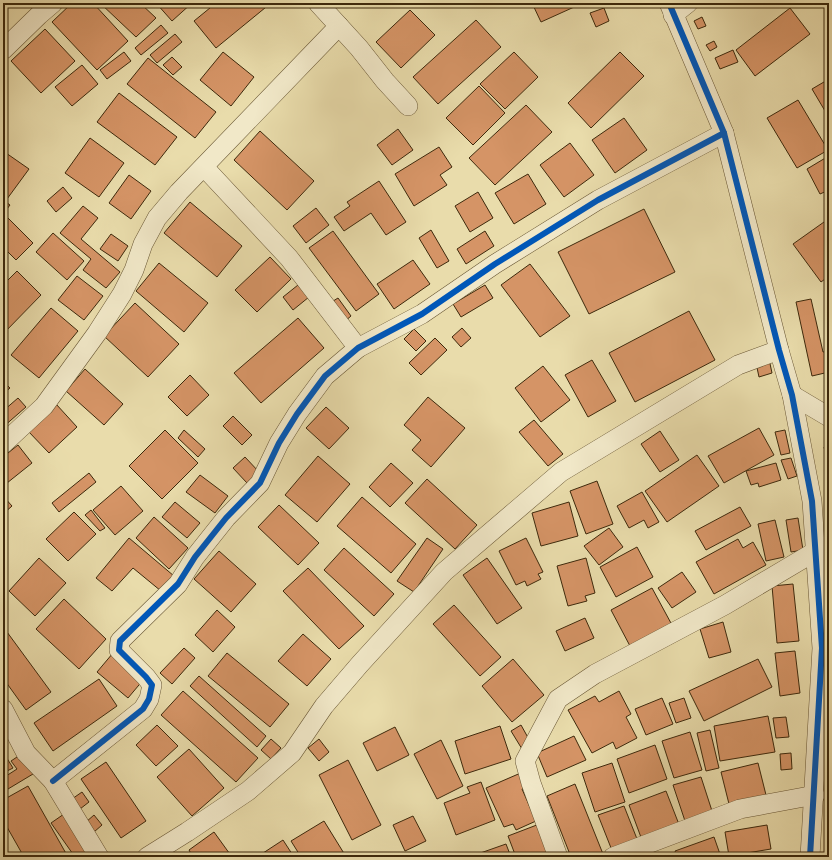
<svg xmlns="http://www.w3.org/2000/svg" width="832" height="860" font-family="'IM FELL English',serif">
	<rect width="100%" height="100%" fill="#e9dcab"/>
	<filter id="stains"><feTurbulence type="fractalNoise" baseFrequency=".005" numOctaves="4"/><feColorMatrix values="0 0 0 0 .2 0 0 0 0 .09 0 0 0 0 .02 0 0 0 .5 -.17"/></filter>
	<radialGradient id="worn" r=".72"><stop offset=".6" stop-color="#630" stop-opacity="0"/><stop offset="1" stop-color="#630" stop-opacity=".3"/></radialGradient>
	<g fill="#d59466" stroke="#3d290c">
		<path d="M72,3h21l35,38 -31,29 -45,-48z"/>
		<path d="M100,3h40l16,15 -20,19z"/>
		<path d="M156,3h36l-20,18z"/>
		<path d="M216,3h55l-55,45 -22,-27z"/>
		<path d="M532,3h51l-42,19z"/>
		<path d="M604,8l5,13 -13,6 -6,-14z"/>
		<path d="M790,8l20,26 -55,42 -19,-26z"/>
		<path d="M410,10l25,25 -34,33 -25,-26z"/>
		<path d="M702,17l4,9 -8,3 -4,-8z"/>
		<path d="M476,20l25,27 -63,57 -25,-27z"/>
		<path d="M161,25l7,8 -27,22 -6,-7z"/>
		<path d="M45,29l30,32 -34,32 -30,-32z"/>
		<path d="M175,34l7,8 -25,21 -7,-8z"/>
		<path d="M714,41l3,6 -7,4 -4,-6z"/>
		<path d="M733,50l5,12 -18,7 -5,-11z"/>
		<path d="M124,52l7,9 -24,18 -7,-9z"/>
		<path d="M223,52l31,25 -23,29 -31,-26z"/>
		<path d="M514,52l24,25 -33,32 -25,-25z"/>
		<path d="M620,52l24,24 -53,52 -23,-25z"/>
		<path d="M172,57l10,10 -9,8 -10,-10z"/>
		<path d="M148,58l68,54 -21,26 -68,-54z"/>
		<path d="M82,65l16,19 -26,22 -17,-19z"/>
		<path d="M829,79v36l-1,1 -16,-27z"/>
		<path d="M479,86l26,27 -32,32 -27,-27z"/>
		<path d="M119,93l58,44 -22,28 -58,-43z"/>
		<path d="M798,100l30,50 -31,18 -30,-50z"/>
		<path d="M526,105l26,27 -57,53 -26,-27z"/>
		<path d="M624,118l23,32 -32,23 -23,-33z"/>
		<path d="M398,129l15,21 -21,15 -15,-20z"/>
		<path d="M260,131l54,50 -27,29 -53,-50z"/>
		<path d="M90,138l34,25 -25,34 -34,-24z"/>
		<path d="M570,143l24,32 -30,22 -24,-32z"/>
		<path d="M439,147l13,20 -12,8 7,10 -33,21 -19,-32z"/>
		<path d="M6,153l23,16 -22,30 -4,-3v-40z"/>
		<path d="M827,157l2,4v29l-9,4 -13,-25z"/>
		<path d="M528,174l18,30 -32,20 -19,-31z"/>
		<path d="M129,175l22,16 -20,28 -22,-16z"/>
		<path d="M379,181l27,41 -20,13 -15,-22 -27,18 -10,-14 16,-11 -3,-4z"/>
		<path d="M63,187l9,11 -16,14 -9,-11z"/>
		<path d="M478,192l15,26 -23,14 -15,-26z"/>
		<path d="M3,200l7,5 -7,9z"/>
		<path d="M190,202l52,44 -25,31 -53,-44z"/>
		<path d="M83,206l15,12 -17,21 39,33 -14,16 -23,-18 8,-11 -31,-26z"/>
		<path d="M316,208l13,17 -23,18 -13,-17z"/>
		<path d="M644,209l31,63 -86,42 -31,-62z"/>
		<path d="M7,217l26,26 -17,17 -13,-13v-26z"/>
		<path d="M824,222l5,6v48l-8,6 -28,-38z"/>
		<path d="M431,230l18,31 -12,7 -18,-30z"/>
		<path d="M333,231l46,63 -23,17 -47,-63z"/>
		<path d="M485,231l9,15 -28,18 -9,-15z"/>
		<path d="M53,233l31,28 -17,19 -31,-28z"/>
		<path d="M111,234l17,12 -10,15 -18,-12z"/>
		<path d="M270,257l21,22 -34,33 -22,-22z"/>
		<path d="M413,260l17,24 -36,25 -17,-25z"/>
		<path d="M159,263l49,40 -24,29 -48,-41z"/>
		<path d="M530,264l40,52 -30,21 -39,-52z"/>
		<path d="M17,271l24,24 -38,39v-49z"/>
		<path d="M77,276l26,20 -19,24 -26,-20z"/>
		<path d="M298,285l11,12 -16,13 -10,-13z"/>
		<path d="M485,285l8,13 -32,19 -8,-13z"/>
		<path d="M338,298l13,18 -7,6 -14,-19z"/>
		<path d="M811,299l12,53 6,-1v21l-17,4 -16,-74z"/>
		<path d="M135,303l44,41 -31,33 -44,-41z"/>
		<path d="M51,308l27,23 -39,47 -28,-23z"/>
		<path d="M689,311l26,49 -80,42 -26,-49z"/>
		<path d="M298,318l26,30 -63,55 -27,-30z"/>
		<path d="M462,328l9,10 -10,9 -9,-10z"/>
		<path d="M414,329l12,12 -10,10 -12,-12z"/>
		<path d="M435,338l12,12 -26,25 -12,-12z"/>
		<path d="M769,359l3,14 -13,4 -3,-14z"/>
		<path d="M592,360l24,41 -28,16 -23,-42z"/>
		<path d="M543,366l27,34 -29,22 -26,-34z"/>
		<path d="M85,369l38,35 -19,21 -38,-34z"/>
		<path d="M190,375l19,20 -22,21 -19,-19z"/>
		<path d="M3,381l7,7 -7,6z"/>
		<path d="M428,397l37,31 -34,39 -19,-17 9,-10 -17,-15z"/>
		<path d="M18,398l8,9 -23,20v-16z"/>
		<path d="M56,404l21,23 -28,26 -21,-22z"/>
		<path d="M326,407l23,21 -20,21 -23,-21z"/>
		<path d="M233,416l19,19 -10,10 -19,-19z"/>
		<path d="M534,420l29,34 -15,12 -29,-34z"/>
		<path d="M759,428l15,27 -50,28 -16,-27z"/>
		<path d="M165,430l33,33 -36,36 -33,-33z"/>
		<path d="M184,430l21,19 -7,8 -20,-19z"/>
		<path d="M785,430l5,23 -9,2 -6,-23z"/>
		<path d="M660,431l19,29 -19,12 -19,-28z"/>
		<path d="M18,445l14,18 -25,20 -4,-5v-21z"/>
		<path d="M829,446v20h-1l-4,-19z"/>
		<path d="M697,455l22,31 -52,36 -22,-31z"/>
		<path d="M318,456l32,28 -33,38 -32,-27z"/>
		<path d="M245,457l14,15 -12,11 -14,-15z"/>
		<path d="M791,458l6,18 -9,3 -7,-19z"/>
		<path d="M391,463l22,20 -23,24 -21,-20z"/>
		<path d="M776,463l5,17 -22,7 -1,-4 -7,2 -5,-14z"/>
		<path d="M89,473l7,9 -37,30 -7,-9z"/>
		<path d="M200,475l28,21 -13,17 -29,-21z"/>
		<path d="M427,479l50,46 -22,24 -50,-46z"/>
		<path d="M597,481l16,43 -27,10 -16,-43z"/>
		<path d="M121,486l22,25 -28,24 -22,-25z"/>
		<path d="M642,492l17,30 -11,6 -4,-8 -15,8 -12,-22z"/>
		<path d="M3,496l9,10 -9,8z"/>
		<path d="M362,497l54,47 -25,29 -54,-47z"/>
		<path d="M175,502l25,21 -13,15 -25,-21z"/>
		<path d="M569,502l9,34 -37,10 -9,-33z"/>
		<path d="M279,505l40,38 -21,22 -40,-38z"/>
		<path d="M740,507l11,19 -45,24 -11,-19z"/>
		<path d="M91,510l14,18 -5,3 -15,-16z"/>
		<path d="M74,512l22,22 -28,27 -22,-22z"/>
		<path d="M154,517l34,31 -19,21 -33,-31z"/>
		<path d="M798,518l5,32 -12,2 -5,-32z"/>
		<path d="M775,520l9,37 -18,4 -8,-37z"/>
		<path d="M609,528l14,19 -24,18 -15,-19z"/>
		<path d="M129,538l45,38 -13,15 -28,-23 -21,23 -16,-13z"/>
		<path d="M427,538l16,11 -29,43 -17,-11z"/>
		<path d="M526,538l17,34 -5,2 3,5 -14,7 -2,-5 -9,4 -17,-34z"/>
		<path d="M738,539l5,9 10,-6 13,23 -52,29 -18,-32z"/>
		<path d="M637,547l16,30 -37,20 -16,-30z"/>
		<path d="M344,548l50,46 -20,22 -50,-46z"/>
		<path d="M219,551l37,33 -25,28 -37,-33z"/>
		<path d="M39,558l27,25 -31,33 -26,-25z"/>
		<path d="M487,558l35,50 -25,16 -34,-49z"/>
		<path d="M586,558l9,35 -10,3 2,5 -19,5 -11,-40z"/>
		<path d="M308,568l56,58 -25,23 -56,-58z"/>
		<path d="M682,572l14,20 -24,16 -14,-20z"/>
		<path d="M793,584l6,57 -22,2 -5,-57z"/>
		<path d="M652,588l20,37 -42,21 -19,-36z"/>
		<path d="M64,599l42,40 -27,30 -43,-40z"/>
		<path d="M454,605l47,52 -21,19 -47,-52z"/>
		<path d="M217,610l18,17 -22,25 -18,-17z"/>
		<path d="M585,618l9,20 -29,13 -9,-20z"/>
		<path d="M723,622l8,30 -22,6 -9,-29z"/>
		<path d="M7,632l44,60 -25,18 -23,-32v-43z"/>
		<path d="M303,634l28,25 -24,27 -29,-25z"/>
		<path d="M184,648l11,10 -23,26 -12,-11z"/>
		<path d="M795,651l5,42 -20,3 -5,-43z"/>
		<path d="M113,653l31,26 -16,19 -31,-26z"/>
		<path d="M227,653l62,51 -19,23 -62,-51z"/>
		<path d="M513,659l31,36 -32,27 -30,-36z"/>
		<path d="M758,659l14,28 -68,34 -15,-30z"/>
		<path d="M199,676l67,60 -9,11 -67,-61z"/>
		<path d="M99,679l18,27 -64,45 -19,-28z"/>
		<path d="M183,691l75,67 -22,24 -75,-67z"/>
		<path d="M619,691l12,23 -5,3 11,21 -21,11 -3,-7 -21,11 -24,-43 27,-14 4,6z"/>
		<path d="M662,698l11,26 -27,11 -11,-26z"/>
		<path d="M684,698l7,20 -15,5 -7,-20z"/>
		<path d="M768,716l7,36 -55,9 -6,-35z"/>
		<path d="M786,717l3,20 -13,1 -3,-20z"/>
		<path d="M157,725l21,21 -22,20 -20,-21z"/>
		<path d="M521,725l10,18 -9,6 -11,-18z"/>
		<path d="M500,726l11,33 -46,15 -10,-33z"/>
		<path d="M395,727l14,28 -32,16 -14,-28z"/>
		<path d="M710,730l9,38 -13,3 -9,-38z"/>
		<path d="M690,732l12,38 -28,8 -12,-37z"/>
		<path d="M574,736l12,24 -39,17 -10,-24z"/>
		<path d="M271,739l10,9 -10,11 -10,-9z"/>
		<path d="M319,739l10,13 -10,9 -11,-13z"/>
		<path d="M441,740l22,46 -26,13 -23,-45z"/>
		<path d="M655,745l12,34 -38,14 -12,-34z"/>
		<path d="M189,749l35,39 -32,28 -35,-39z"/>
		<path d="M3,752l10,16 -10,5z"/>
		<path d="M791,753l1,16 -11,1 -1,-16z"/>
		<path d="M20,755l13,19 -30,18v-14l14,-9 -6,-8z"/>
		<path d="M348,760l33,65 -29,15 -33,-65z"/>
		<path d="M106,762l40,59 -25,17 -40,-59z"/>
		<path d="M612,763l13,39 -30,10 -13,-39z"/>
		<path d="M758,763l9,36 -37,9 -9,-36z"/>
		<path d="M523,772l6,14 -7,3 14,32 -20,9 -3,-6 -9,3 -18,-39z"/>
		<path d="M701,777l12,37 -28,7 -12,-36z"/>
		<path d="M481,782l14,38 -39,15 -12,-32 26,-10 -3,-6z"/>
		<path d="M575,784l28,70 -8,3h-24l-24,-61z"/>
		<path d="M28,786l40,71h-44l-21,-37v-20z"/>
		<path d="M666,791l14,36 -38,13 -13,-35z"/>
		<path d="M82,792l7,10 -9,7 -8,-10z"/>
		<path d="M624,806l15,38 -26,9 -15,-38z"/>
		<path d="M64,814l27,43h-16l-24,-34z"/>
		<path d="M94,815l8,10 -8,7 -8,-10z"/>
		<path d="M413,816l13,25 -21,10 -12,-26z"/>
		<path d="M324,821l21,34 -4,2h-40l-10,-16z"/>
		<path d="M542,823l12,30 -10,4h-28l-8,-21z"/>
		<path d="M767,825l4,24 -42,7 -4,-24z"/>
		<path d="M214,832l18,25h-39l-4,-7z"/>
		<path d="M714,837l7,20h-44l-2,-6z"/>
		<path d="M283,840l11,17h-37z"/>
		<path d="M506,844l5,13h-42z"/>
	</g>
	<g fill="none" stroke-linecap="round" stroke-linejoin="round">
		<defs>
			<g id="minor">
				<path d="M318,3l41,45 26,33 23,25"/>
				<path d="M669,3l55,130 55,217 13,45 20,106 10,147 -12,209"/>
				<path d="M673,15l15,-12"/>
				<path d="M3,50l36,-35 14,-12"/>
				<path d="M204,167l85,91 69,90"/>
				<path d="M792,395l37,22"/>
				<path d="M3,444l41,-38 53,-73 25,-39 12,-24 9,-26 14,-26 22,-26 160,-166"/>
				<path d="M3,709l23,44 27,28 46,76"/>
				<path d="M53,781l90,-72 6,-10 3,-14 -6,-8 -27,-27 1,-9 58,-57 17,-27 31,-39 34,-35 19,-40 18,-29 28,-38 33,-28 64,-34 73,-50 103,-64 126,-67"/>
				<path d="M147,857l40,-25 61,-41 44,-38 32,-47 36,-42 84,-92 117,-100 177,-107 41,-15"/>
				<path d="M558,857l-27,-74 -6,-22 33,-62 37,-25 130,-69 91,-54"/>
				<path d="M613,857l127,-48 75,-14"/>
			</g>
		</defs>
		<use href="#minor" stroke="#685634" stroke-width="20"/>
		<use href="#minor" stroke="#f1e8c8" stroke-width="19"/>
		<defs>
			<g id="cycleway">
				<path d="M669,3l55,130 55,217 13,45 20,106 10,147 -12,209"/>
				<path d="M53,781l90,-72 6,-10 3,-14 -6,-8 -27,-27 1,-9 58,-57 17,-27 31,-39 34,-35 19,-40 18,-29 28,-38 33,-28 64,-34 73,-50 103,-64 126,-67"/>
			</g>
		</defs>
		<use href="#cycleway" stroke="#f1e8c8" stroke-width="8"/>
		<use href="#cycleway" stroke="#0057b8" stroke-width="6"/>
	</g>
	<rect width="832" height="860" fill="none" stroke="#e9dcab" stroke-width="16"/>
	<rect x="4" y="4" width="824" height="852" fill="none" stroke="#3d290c" stroke-width="2"/>
	<rect x="8" y="8" width="816" height="844" fill="none" stroke="#3d290c"/>
	<rect width="100%" height="100%" filter="url(#stains)"/>
	<rect width="100%" height="100%" fill="url(#worn)"/>
</svg>
